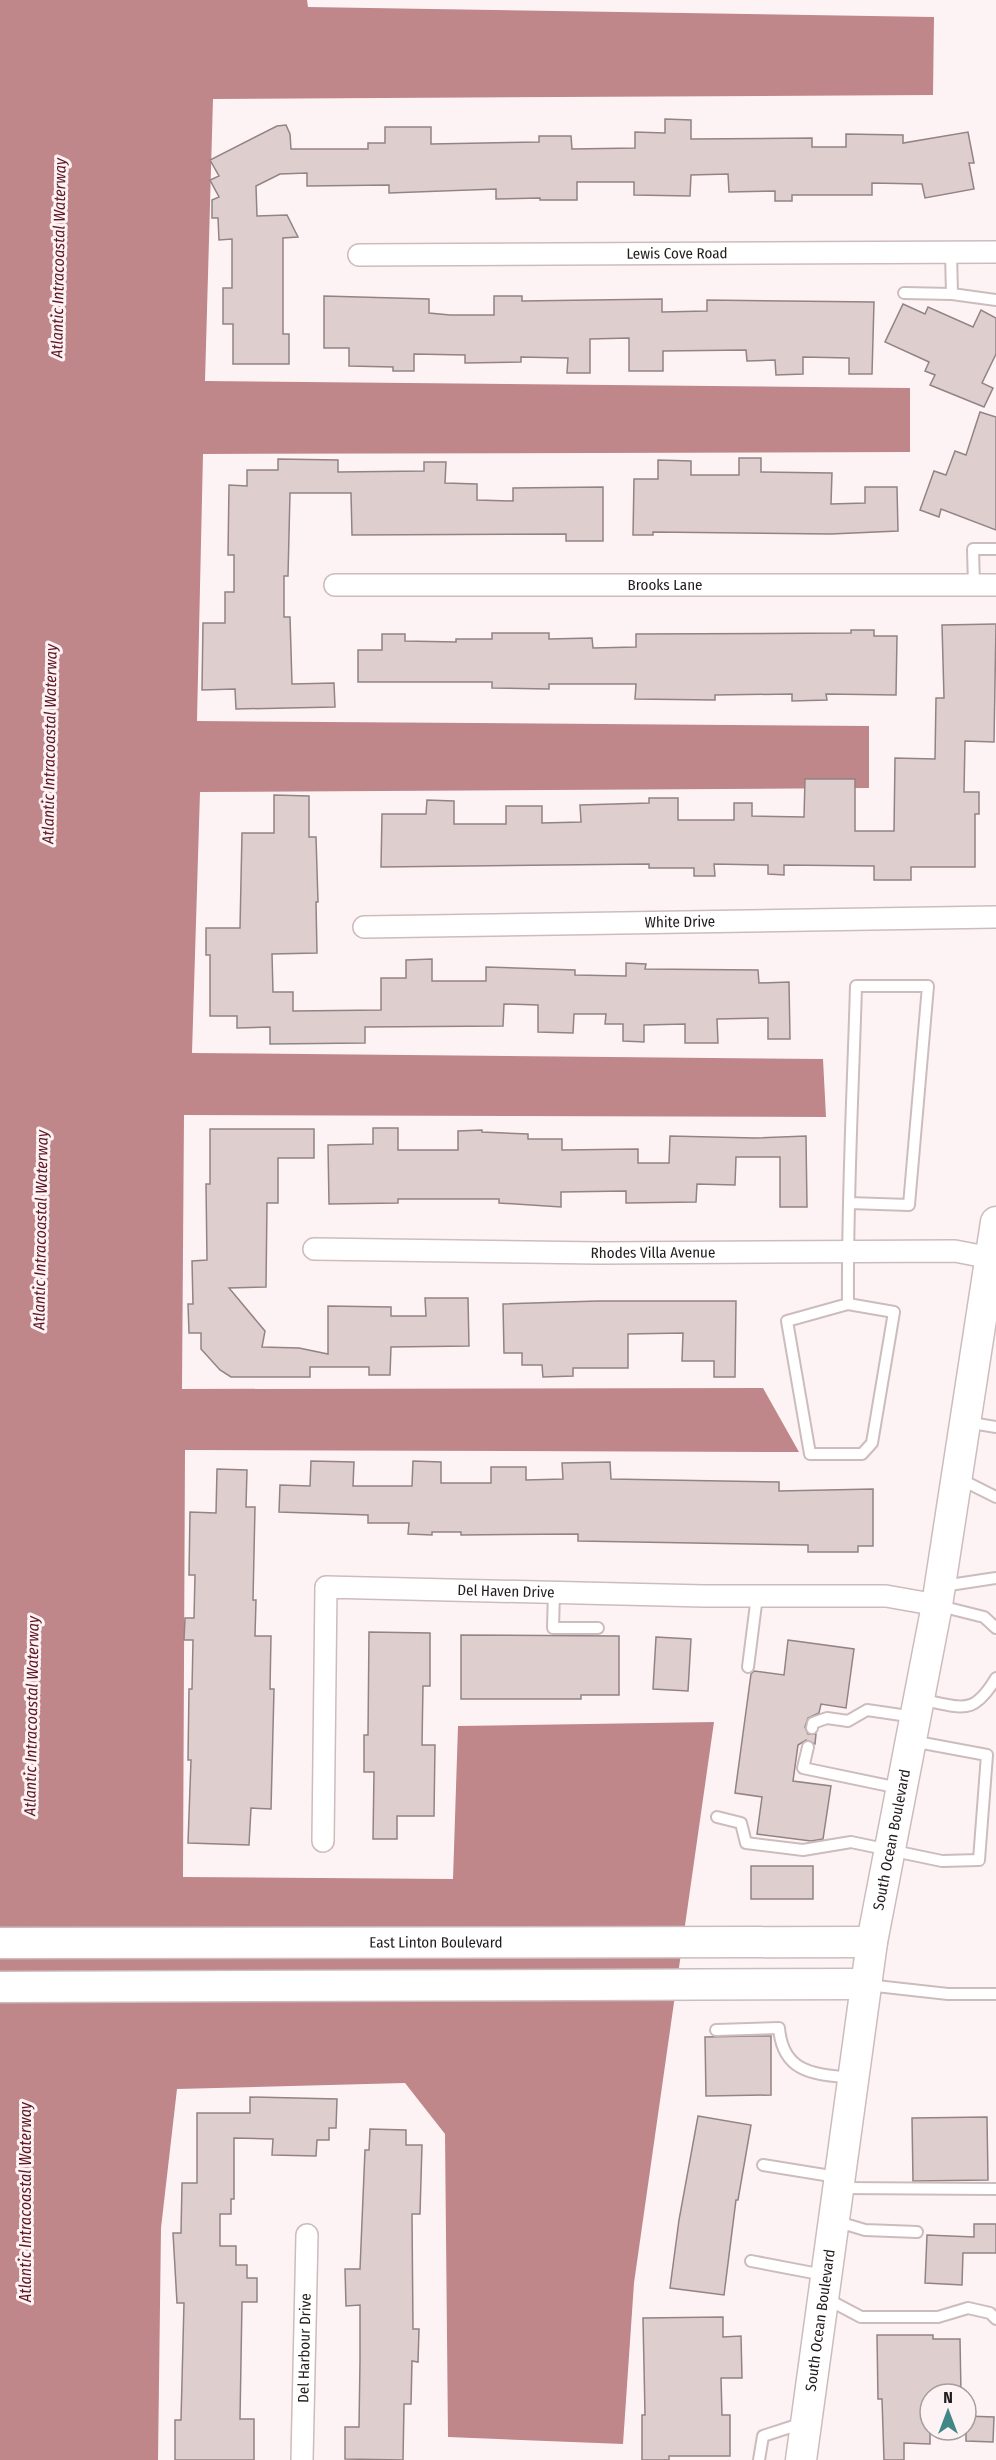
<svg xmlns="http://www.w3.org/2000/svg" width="996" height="2460" font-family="'Fira Sans Condensed',sans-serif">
	<rect width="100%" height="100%" fill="#fef3f4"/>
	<path fill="#c0878a" d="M0,0h307l1,7 626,10 -1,78 -720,4 -8,282 705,7v64l-707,2 -6,267 672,5v62l-669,4 -8,261 631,6 3,58 -642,-2 -2,274 581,-1 36,64 -614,-2 -2,427 270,2 5,-153 256,-4 -80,561 -11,161 -175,-7 -3,-303 -40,-51 -228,6 -16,139 -3,232h-158z"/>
	<g fill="#dfcece" stroke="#938384" stroke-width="1.5">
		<path d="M665,119l26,1v19l121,-1v9h34v-13l57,1v8l65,-11 6,31h-5l5,26 -49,9 -3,-14 -50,-1v12h-80v6h-17v-10l-46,1 -1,-18 -37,1 -1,21 -56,-1v-13h-57v18h-37v-2l-44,1v-10l-107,4v-8l-82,1v-13l-27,1 -24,12 1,30 30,-1 11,22 -15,1v96h6v30h-56v-40h-10v-36h9v-49l-13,1 -1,-22h-6v-18l7,-3 -9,-17 9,-4 -9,-16 67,-34 9,-1 4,9 1,15h77v-6h17v-16h46v17l108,-2v-6h32l1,13 63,-1v-16l30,1z"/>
		<path d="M324,296l105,3v14l21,2h44v-19h28v5l140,-2v13l45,-1v-11l167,2 -2,72h-23v-16l-46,-1v17l-27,1 -1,-15 -28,1 -1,-11 -83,1v20h-34v-33l-39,1v34h-23l1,-15 -47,-1v5l-56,1v-8l-51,-1v17h-21v-4l-44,-1v-18h-25z"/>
		<path d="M903,304l22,10 3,-7 45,20 8,-17 15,8v36l-14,29 11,5 -9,19 -54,-22 5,-10 -10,-4 4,-9 -44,-20z"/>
		<path d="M980,412l16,5v113l-55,-21 -2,8 -19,-7 14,-39 12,4 9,-24 11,4z"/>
		<path d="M739,458h22v14l71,1 -1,31 34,-1v-16h32l1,44 -67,3 -178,-2v3h-20l1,-56h24v-19l33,1v14h48z"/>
		<path d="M278,459l60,1v12l86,-1v-9h22l-1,21 32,1v16l36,1v-13l90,-1v54h-37v-7l-214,1 -1,-42h-61l-2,83h-4v41h6l2,67 42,-1 1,24 -99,2 -1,-20 -33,1 1,-67h22v-31h9v-37h-6l1,-70 18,1v-16h31z"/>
		<path d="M996,624l-2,118 -29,-1 -1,51h15v22h-4v53h-64v13h-37v-14l-90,-1v10l-16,-1v-9l-54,-1 1,12h-21v-8h-45v-4l-268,3 1,-53h44l1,-14 27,1v23h52v-18h36v17l39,-1 -1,-17 69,-2v-5h29v22h56v-17h18v13l52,1 1,-38h50v52h39l1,-73 40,1 1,-61h8l-2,-73z"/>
		<path d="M851,630h23v6h23l-1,59 -70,-1 1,6 -35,1v-7l-77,1v5l-80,-1 1,-15h-87v5l-57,-1v-6h-134v-32h24v-16h23v7l51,1v-3h36v-6h57v6l43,-1 1,10 43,-1v-13l215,-1z"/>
		<path d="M274,795l35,1v41h7l2,65h-2l1,51 -45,1 1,38h20v19l88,-1v-32h25v-18l26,-1v22h54v-14l89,3v5l51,1v-13l20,1 -1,5 113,1 1,13 30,-1 1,57h-22v-21l-51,1 1,24h-33v-19l-41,1v17l-21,-1v-17h-18l1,-10h-32l-1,19 -35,-1v-27l-34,-1 -1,22 -138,1v16l-95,1v-17l-33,1v-12h-27v-61h-4v-27h34l2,-95h32z"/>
		<path d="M373,1128h25v22h60v-19l24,-1v2l46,2v5h34v11l76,-1v14h31l1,-27 85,2 51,-2 1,71h-27v-50h-44l-1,28 -38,-1 -1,18 -70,1v-12l-65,1v15l-62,-4v-4h-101v4l-69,1 -1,-59 45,-1z"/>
		<path d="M210,1129h104v29h-36v45h-11l-1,84 -37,1 36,43 -3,16 37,1 29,6v-48l63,1v9h35l-1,-18h43l1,48 -78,1 -1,28h-21v-8h-59v10h-79l-11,-7 -19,-21v-16h-12l-1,-29h5l-1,-43 15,-1 -1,-76h4z"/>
		<path d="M598,1301h138l-1,76h-21v-16h-32l1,-28 -55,1v34h-55v8l-30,1 -1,-12h-20v-12h-18l-1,-49z"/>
		<path d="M311,1461l43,1 -1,24h59l1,-25 28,1v21h50v-16h35v13l37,-1 -1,-16 48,-1 1,17 168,3v9l94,-2v57h-15v6h-50v-7l-230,-4v-7l-117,1v-3h-29v3l-24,-1 1,-11h-41v-8l-89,-3 1,-27 30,1z"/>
		<path d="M217,1469l30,1 -1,37h9l-2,93h3l-1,36h16l-1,53h4l-3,120 -20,-1 -2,37 -61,-2 3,-83h-3l1,-71h3l1,-49h-9l1,-22h9l1,-43h-6l1,-63 26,1z"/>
		<path d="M369,1632l61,1v53h-7l-1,59h13l-1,71h-37v23h-24l1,-67h-10v-37h4z"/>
		<path d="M461,1635l158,1v59h-38v4h-120z"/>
		<path d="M656,1637l35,2 -3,52 -35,-2z"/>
		<path d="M788,1640l66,9 -8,59 -25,-4 -2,9 -11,5 -3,9 3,7h8l-1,10 -9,-4 -8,5 -5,36 38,5 -8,53 -12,2 -54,-7 5,-37 -27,-4 16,-119 3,-3 30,4z"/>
		<rect x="751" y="1866" width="62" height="33"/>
		<path d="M749,2036h22v59l-65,1 -1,-59z"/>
		<path d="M250,2097l87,2 -1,29h-7v12h-12l-1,16 -44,-1 1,-16 -39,-1v61h-3v15h-11v32h16v19h11v13h10v24h-15l-2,117h14v41h-79v-40h6l3,-117h-7l-4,-70h8l1,-50h15v-70h53z"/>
		<path d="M698,2116l53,9 -13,75h-2l-12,95 -54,-7 9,-68z"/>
		<path d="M987,2117l1,63 -75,1 -1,-63z"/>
		<path d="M370,2129l36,1v15h16l-2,69h-8l1,115h6l-1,33 -6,-1 -1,43h-7l-1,56 -58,-1v-32h14l1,-66v-56l-14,1 -1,-37h15l5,-119h4z"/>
		<path d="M974,2224h22v29h-33l-1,32 -37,-2 2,-48 47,2z"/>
		<path d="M723,2317v20l18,-1 1,42h-21l1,37h8v41h-61v4h-27v-45h3l-2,-97z"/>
		<path d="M877,2335h56v4h27l1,55h-31v50l-26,-1v17h-20l-2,-61h-4z"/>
		<path d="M966,2416l28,1 -1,25 -27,-1z"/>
	</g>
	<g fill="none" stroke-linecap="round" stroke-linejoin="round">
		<defs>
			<g id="service">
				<path d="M951,253l1,41 44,6"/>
				<path d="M904,293l48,1"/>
				<path d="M974,585l-1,-36h23"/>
				<path d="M848,1304l-61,17 23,133h52l10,-11 22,-131 -46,-8c-1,-106 5,-212 8,-318h72l-19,219 -60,-2"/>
				<path d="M966,1422l30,5"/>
				<path d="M960,1479l36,18"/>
				<path d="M943,1586l53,-8"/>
				<path d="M554,1591l-1,37h45"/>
				<path d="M940,1606l44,11 12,11"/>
				<path d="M748,1667l9,-71"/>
				<path d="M921,1700c41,6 51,18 75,-22"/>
				<path d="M812,1728l1,-5 14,-5 21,3 19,-11 48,7"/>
				<path d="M808,1747l-5,21 96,20"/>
				<path d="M717,1817l24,6 5,20 57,7 48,-8 91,19 37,-1 8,-105 -75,-14"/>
				<path d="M867,1985l81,9h48"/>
				<path d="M716,2030l63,-2c4,46 36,46 73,50"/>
				<path d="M763,2165l74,12"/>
				<path d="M839,2188l157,1"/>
				<path d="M835,2221l30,9 52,2"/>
				<path d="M751,2261l73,14"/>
				<path d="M827,2299l34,18h77l30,-9 22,5 6,6"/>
				<path d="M759,2460l4,-24 40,-13"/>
			</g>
			<g id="minor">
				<path id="s1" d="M359,255l637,-3"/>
				<path id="s2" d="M335,585h661"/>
				<path id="s3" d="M364,927l632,-10"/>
				<path id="s4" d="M314,1249l285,4 356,-2 36,7"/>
				<path id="s5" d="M323,1841l3,-254 378,9h182l51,9"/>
				<path id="s6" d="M302,2460l5,-225"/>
			</g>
			<g id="secondary">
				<path id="s7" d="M0,1943l872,-1"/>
				<path d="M0,1987l867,-3"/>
				<path id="s8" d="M801,2460l71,-518 65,-337 59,-383"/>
			</g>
		</defs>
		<use href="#service" stroke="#cdbcbd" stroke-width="14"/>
		<use href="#minor" stroke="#cdbcbd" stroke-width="24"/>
		<use href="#secondary" stroke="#cdbcbd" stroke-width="33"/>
		<use href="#service" stroke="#fff" stroke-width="10"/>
		<use href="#minor" stroke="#fff" stroke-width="21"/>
		<use href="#secondary" stroke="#fff" stroke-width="30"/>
	</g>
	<g text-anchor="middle" stroke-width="6" stroke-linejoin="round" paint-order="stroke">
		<g font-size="15" fill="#221c1c" stroke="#fef3f4">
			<text dy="5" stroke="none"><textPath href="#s1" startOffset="318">Lewis Cove Road</textPath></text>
			<text dy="5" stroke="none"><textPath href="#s2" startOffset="330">Brooks Lane</textPath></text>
			<text dy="5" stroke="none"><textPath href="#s3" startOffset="316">White Drive</textPath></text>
			<text dy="5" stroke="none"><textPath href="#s4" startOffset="339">Rhodes Villa Avenue</textPath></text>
			<text dy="5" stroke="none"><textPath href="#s5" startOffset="434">Del Haven Drive</textPath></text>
			<text dy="5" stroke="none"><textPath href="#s8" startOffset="627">South Ocean Boulevard</textPath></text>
			<text dy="5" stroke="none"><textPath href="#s7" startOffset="436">East Linton Boulevard</textPath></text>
			<text dy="5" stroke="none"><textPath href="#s8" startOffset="141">South Ocean Boulevard</textPath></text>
			<text dy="5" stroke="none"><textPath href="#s6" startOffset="112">Del Harbour Drive</textPath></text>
		</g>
		<g font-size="16" font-style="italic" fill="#5b1622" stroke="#fef3f4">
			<text transform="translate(58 258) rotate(-89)" y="6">Atlantic Intracoastal Waterway</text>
			<text transform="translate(49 744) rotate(-89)" y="6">Atlantic Intracoastal Waterway</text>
			<text transform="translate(40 1230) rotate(-89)" y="6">Atlantic Intracoastal Waterway</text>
			<text transform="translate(31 1716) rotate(-89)" y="6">Atlantic Intracoastal Waterway</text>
			<text transform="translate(25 2202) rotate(-90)" y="6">Atlantic Intracoastal Waterway</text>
		</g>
	</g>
	<g transform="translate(948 2412)"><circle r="28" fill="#fef3f4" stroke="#a69d9e" stroke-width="1.5"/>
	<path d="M0-4.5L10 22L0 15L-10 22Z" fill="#408888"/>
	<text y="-9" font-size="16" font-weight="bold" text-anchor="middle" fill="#221c1c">N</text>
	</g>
</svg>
